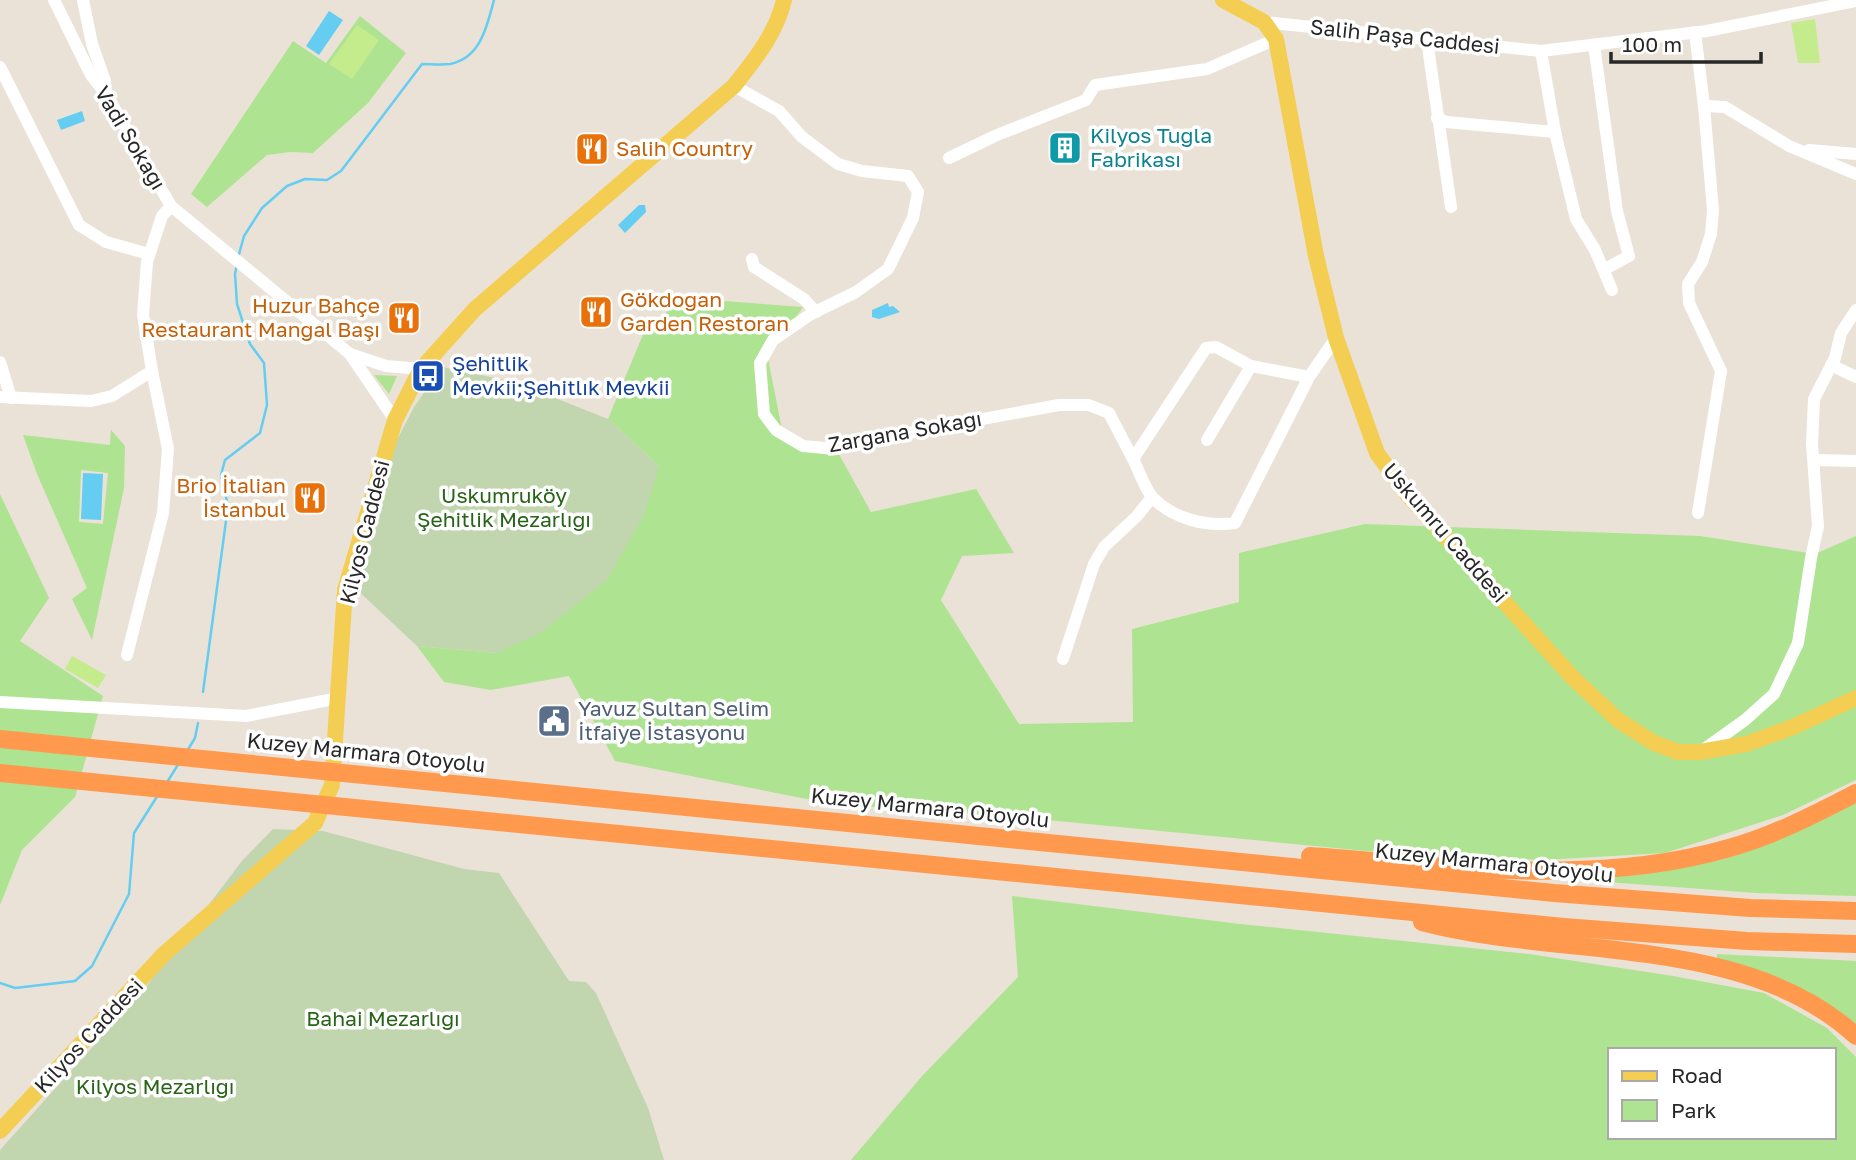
<svg xmlns="http://www.w3.org/2000/svg" width="1856" height="1160" font-family="'Golos Text',sans-serif">
	<rect width="100%" height="100%" fill="#eae2d7"/>
	<g fill="#aee391" fill-rule="evenodd">
		<path d="M360,16l46,37 -38,50 -55,50 -23,-1 -23,3 -60,52 -16,-13 102,-153 33,22z"/>
		<path d="M683,298l120,9 -35,51 16,82 52,9 35,63 105,-23 38,64 -52,3 -21,44 78,124 114,-2 -1,-93 107,-27v-49l126,-29 335,12 115,18 41,-18v244l-73,35 -118,38 -122,7 -156,-7 -371,-36 -184,-13 -217,-43 -46,-85 -78,14 -47,-8 -27,-36 80,7 162,-187 -51,-47 36,-87z"/>
		<path d="M374,375l23,1 -8,18z"/>
		<path d="M111,430l14,16 -1,42 -32,152 -20,-41 15,-11 -50,-114 -14,-39 87,10zM81,470l27,3 -5,51 -24,-2z"/>
		<path d="M0,494l49,104 -29,43 83,55 -28,101 -53,53 -22,55z"/>
		<path d="M1856,801v95l-100,-3 -190,-14 1,-4c51,-4 106,-3 155,-16 47,-13 91,-37 134,-58z"/>
		<path d="M1012,896l228,28 289,30 144,22 91,17 63,35 29,29v103h-1005l72,-85 95,-98zM1609,1050h224v87h-224z"/>
		<path d="M1717,954l139,7v64c-43,-36 -85,-53 -139,-66z"/>
	</g>
	<g fill="#c1d5ae">
		<path d="M442,367l73,15 93,37 51,47 -15,49 -37,65 -65,52 -45,21 -80,-7 -64,-60 43,-144 18,-35z"/>
		<path d="M273,829l50,2 141,38 35,4 70,108 17,1 10,11 52,115 16,52h-664v-10l142,-158 100,-131z"/>
	</g>
	<g fill="#c4eb8c">
		<path d="M1815,19l5,44h-22l-7,-40z"/>
		<path d="M357,25l22,15 -27,39 -23,-15z"/>
		<path d="M72,656l34,19 -8,13 -33,-19z"/>
	</g>
	<g fill="#65cdf1">
		<path d="M329,11l14,9 -24,35 -13,-9z"/>
		<path d="M82,111l3,10 -24,9 -4,-10z"/>
		<path d="M639,205h6l1,7 -21,21 -7,-8z"/>
		<path d="M888,303l1,4 4,-1 7,6 -21,7 -7,-2v-7z"/>
		<path d="M83,473l20,1 -2,46 -20,-1z"/>
	</g>
	<g fill="none" stroke-linecap="round" stroke-linejoin="round">
		<g stroke="#65cdf1" stroke-width="2.5">
			<path d="M238,258l6,-22 18,-28 25,-22 18,-7 22,1 14,-9 81,-107c9,0 19,1 28,0 31,-6 37,-38 44,-64"/>
			<path d="M203,692l25,-186 -7,-31 4,-15 35,-27 7,-28 -3,-42 -14,-19 -13,-40 -2,-30 2,-10"/>
			<path d="M187,751l8,-13 3,-15"/>
			<path d="M166,784l13,-21"/>
			<path d="M0,983l15,5 60,-7 17,-15 37,-72 5,-61 24,-38"/>
		</g>
		<g stroke="#fff" stroke-width="12">
			<path d="M54,0l37,75 15,19 65,112 179,148 45,66"/>
			<path d="M83,0l9,44 13,37 1,13"/>
			<path d="M1264,22l277,29 166,-20 149,-30"/>
			<path d="M1695,32l9,74 9,104 -2,24 -9,28 -14,22 1,19 32,68 -23,142"/>
			<path d="M1427,40l24,167"/>
			<path d="M1594,45l23,166 12,45 -24,13"/>
			<path d="M1541,51l14,81 21,87 19,31 17,40"/>
			<path d="M0,67l79,158 27,17 43,12"/>
			<path d="M734,86l45,25 23,26 36,27 24,7 46,5 10,16 -5,26 -25,51 -32,23 -45,22 -38,26 -13,23 4,51 12,16 27,16 32,3 93,-20 131,-24h30l20,8 24,46"/>
			<path d="M1704,106l21,1 64,39 67,28"/>
			<path d="M1437,118l9,4 109,10"/>
			<path d="M1809,150l47,4"/>
			<path d="M949,158l48,-23 89,-35 9,-15 112,-16 69,-30"/>
			<path d="M752,259l2,8 50,32 12,13"/>
			<path d="M350,354l36,12 35,3"/>
			<path d="M0,362l11,36"/>
			<path d="M1831,365l25,12"/>
			<path d="M1309,377l-58,-11 -35,-19 -10,1 -73,111c6,11 11,29 20,39 21,21 53,29 82,25l74,-146 27,-39"/>
			<path d="M0,397l91,4 21,-5 40,-25"/>
			<path d="M1207,440l44,-74"/>
			<path d="M1814,460l42,1"/>
			<path d="M127,655l36,-142 5,-64 -16,-78 -9,-56 4,-53 15,-46 9,-10"/>
			<path d="M1063,659l31,-95 10,-17 33,-31 15,-19"/>
			<path d="M0,702l246,14 93,-18"/>
			<path d="M1703,750l42,-30 29,-26 24,-51 13,-85 7,-32 -6,-82 2,-45 21,-41 6,-25 15,-23"/>
		</g>
		<g stroke="#f4cd53" stroke-width="16">
			<path d="M1223,0l41,22 12,17 40,217 20,82 41,115 29,40 167,185 45,42 36,23 24,9h22l46,-8 47,-17 63,-29"/>
			<path d="M0,1131l164,-177 151,-131 17,-38 13,-195 50,-170 26,-51 54,-60 259,-223c21,-27 42,-52 50,-86"/>
		</g>
		<g stroke="#ff994d" stroke-width="18">
			<path d="M0,739l1554,154 196,15 106,3"/>
			<path d="M0,773l1564,154 183,14 109,3"/>
			<path d="M1310,856c137,10 285,31 419,-8 44,-12 86,-34 127,-55"/>
			<path d="M1422,922c138,37 322,11 434,114"/>
		</g>
	</g>
	<defs>
		<symbol id="building-square" viewBox="-11 -11 22 22"><rect x="-9" y="-9" width="18" height="18" rx="4" fill="#0f9aa8" stroke="#fff"/><path d="M-4-6H4V6H1V3H-1V6H-4ZM-2.5-4.3h1.7v1.8h-1.7ZM.8-4.3h1.7v1.8H.8ZM-2.5-1h1.7V.8h-1.7ZM.8-1h1.7V.8H.8Z" fill="#fff"/></symbol>
		<symbol id="restaurant-square" viewBox="-11 -11 22 22"><rect x="-9" y="-9" width="18" height="18" rx="4" fill="#e8710a" stroke="#fff"/><path d="M-5-6h1v4h1v-4h1v4h1v-4h1v5L-1.5 .5V6h-2V.5L-5-1ZM5-6V6H3V1.5H1.5Q1.5-4 5-6Z" fill="#fff"/></symbol>
		<symbol id="bus-square" viewBox="-11 -11 22 22"><rect x="-9" y="-9" width="18" height="18" rx="4" fill="#1a4fb4" stroke="#fff"/><path d="M-5-6H5V4H4V6H2V4H-2V6H-4V4H-5ZM-3.5-4V0h7V-4ZM-3.5 1.2v1.5H-2V1.2ZM2 1.2v1.5H3.5V1.2Z" fill="#fff"/></symbol>
		<symbol id="civic-square" viewBox="-11 -11 22 22"><rect x="-9" y="-9" width="18" height="18" rx="4" fill="#5c6f8a" stroke="#fff"/><path d="M-.6-6.5H3V-4.5H.6V-3L4-1V1h2V6H-6V1h2V-1L-.6-3ZM-1.2 2.5V6h2.4V2.5Z" fill="#fff"/></symbol>
	</defs>
	<g fill-rule="evenodd">
		<use href="#building-square" x="1046" y="129" width="38" height="38"/>
		<use href="#restaurant-square" x="573" y="130" width="38" height="38"/>
		<use href="#restaurant-square" x="577" y="293" width="38" height="38"/>
		<use href="#restaurant-square" x="385" y="299" width="38" height="38"/>
		<use href="#bus-square" x="409" y="357" width="38" height="38"/>
		<use href="#restaurant-square" x="291" y="479" width="38" height="38"/>
		<use href="#civic-square" x="535" y="702" width="38" height="38"/>
	</g>
	<g text-anchor="middle" stroke-width="7" stroke-linejoin="round" paint-order="stroke">
		<g font-size="21" fill="#272727" stroke="#fff">
			<text transform="translate(1405 37) rotate(6)" y="7">Salih Paşa Caddesi</text>
			<text transform="translate(130 138) rotate(59)" y="7">Vadi Sokağı</text>
			<text transform="translate(905 432) rotate(-10)" y="7">Zargana Sokağı</text>
			<text transform="translate(365 532) rotate(-76)" y="7">Kilyos Caddesi</text>
			<text transform="translate(1445 533) rotate(49)" y="7">Uskumru Caddesi</text>
			<text transform="translate(366 753) rotate(6)" y="7">Kuzey Marmara Otoyolu</text>
			<text transform="translate(930 808) rotate(6)" y="7">Kuzey Marmara Otoyolu</text>
			<text transform="translate(1494 863) rotate(6)" y="7">Kuzey Marmara Otoyolu</text>
			<text transform="translate(89 1036) rotate(-47)" y="7">Kilyos Caddesi</text>
		</g>
		<g font-size="21" fill="#0d838f" stroke="#fff" text-anchor="start">
			<text x="1090" y="143">Kilyos Tuğla<tspan x="1090" dy="24">Fabrikası</tspan></text>
		</g>
		<g font-size="21" fill="#c56008" stroke="#fff" text-anchor="start">
			<text x="616" y="156">Salih Country</text>
			<text x="620" y="307">Gökdoğan<tspan x="620" dy="24">Garden Restoran</tspan></text>
			<text x="380" y="313" text-anchor="end">Huzur Bahçe<tspan x="380" dy="24">Restaurant Mangal Başı</tspan></text>
			<text x="286" y="493" text-anchor="end">Brio İtalian<tspan x="286" dy="24">İstanbul</tspan></text>
		</g>
		<g font-size="21" fill="#164399" stroke="#fff" text-anchor="start">
			<text x="452" y="371">Şehitlik<tspan x="452" dy="24">Mevkii;Şehitlık Mevkii</tspan></text>
		</g>
		<g font-size="21" fill="#276417" stroke="#fff">
			<text x="504" y="503">Uskumruköy<tspan x="504" dy="24">Şehitlik Mezarlığı</tspan></text>
			<text x="383" y="1026">Bahai Mezarlığı</text>
			<text x="155" y="1094">Kilyos Mezarlığı</text>
		</g>
		<g font-size="21" fill="#4e5e75" stroke="#fff" text-anchor="start">
			<text x="578" y="716">Yavuz Sultan Selim<tspan x="578" dy="24">İtfaiye İstasyonu</tspan></text>
		</g>
	</g>
	<rect x="1608" y="1048" width="228" height="91" fill="#ffffff" stroke="#a9a9a9" stroke-width="2"/>
	<rect x="1622" y="1071" width="35" height="10" fill="#f4cd53" stroke="#a9a9a9" stroke-width="2"/>
	<text x="1671" y="1083" font-size="21" fill="#272727">Road</text>
	<rect x="1622" y="1100" width="35" height="21" fill="#aee391" stroke="#a9a9a9" stroke-width="2"/>
	<text x="1671" y="1118" font-size="21" fill="#272727">Park</text>
	<path d="M1611 52v10h150v-10" fill="none" stroke="#272727" stroke-width="3.5"/>
	<text x="1622" y="52" font-size="21" fill="#272727" stroke="#ffffff" stroke-width="5" paint-order="stroke">100 m</text>
</svg>
